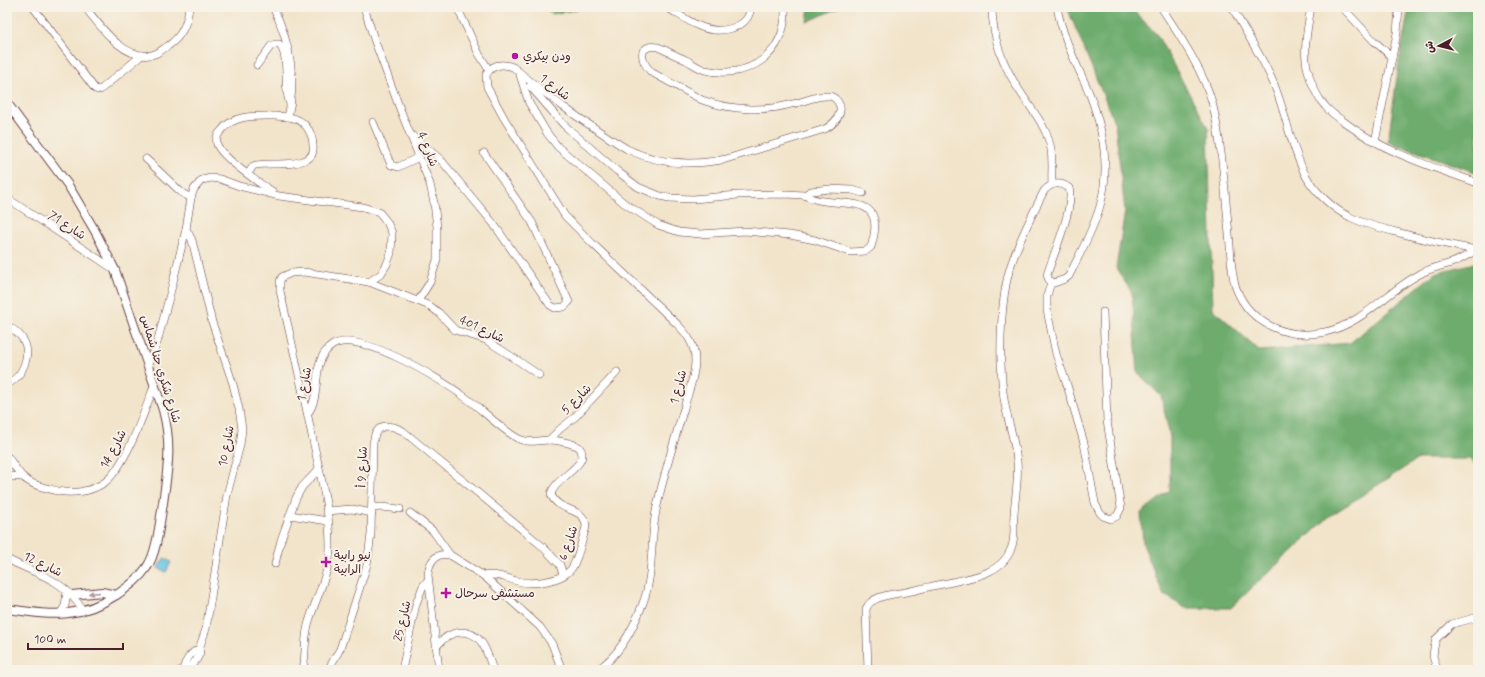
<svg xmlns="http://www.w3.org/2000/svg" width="1485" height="677" font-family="Mynerve,'Playpen Sans Arabic',sans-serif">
	<rect width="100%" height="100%" fill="#f7f3e8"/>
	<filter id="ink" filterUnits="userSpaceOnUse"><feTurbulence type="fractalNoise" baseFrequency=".025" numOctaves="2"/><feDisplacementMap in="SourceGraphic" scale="8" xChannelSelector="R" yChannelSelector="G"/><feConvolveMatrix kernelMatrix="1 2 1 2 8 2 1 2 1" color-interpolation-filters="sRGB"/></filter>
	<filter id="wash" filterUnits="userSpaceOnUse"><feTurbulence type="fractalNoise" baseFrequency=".012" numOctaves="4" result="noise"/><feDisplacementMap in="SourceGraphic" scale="16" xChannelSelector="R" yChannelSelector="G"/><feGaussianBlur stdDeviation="0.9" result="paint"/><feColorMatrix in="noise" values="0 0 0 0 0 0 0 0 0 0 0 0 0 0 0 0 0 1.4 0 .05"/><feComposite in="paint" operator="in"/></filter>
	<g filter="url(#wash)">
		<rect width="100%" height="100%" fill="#f2e4ca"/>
		<g fill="#6dac6d" stroke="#5c664c">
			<path d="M544,7h40l-2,2 -30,5z"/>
			<path d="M809,7h31l-33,15z"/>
			<path d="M1069,7h61l27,28 51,93 5,181 47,42 90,-8 85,-70 43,-11v205l-9,-8h-51l-88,57 -70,64 -29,28h-46l-22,-14 -20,-50 -2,-31 29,-23v-53l-9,-41 -23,-23 -6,-80 -16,-25 9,-57 -10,-87 -46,-112z"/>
			<path d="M1409,7h69v166l-90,-31 11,-80z"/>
		</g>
		<path fill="#66c5e4" stroke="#587288" d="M164,558l7,4 -5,10 -8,-4z"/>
	</g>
	<g filter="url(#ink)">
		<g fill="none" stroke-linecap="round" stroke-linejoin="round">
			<defs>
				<g id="minor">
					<path d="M33,7l62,82 5,1 42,-35"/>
					<path d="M85,7c16,20 40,56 70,47 5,-2 9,-6 13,-8 14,-10 19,-22 21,-39"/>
					<path d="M273,7c17,35 24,72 15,110"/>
					<path d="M364,7l10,32 26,70 30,75 4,19 3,24v33l-7,22 -12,19"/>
					<path d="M457,7l22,47 10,16"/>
					<path d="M666,7c11,6 21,14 33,19 18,8 49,5 52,-19"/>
					<path d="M992,7c0,32 13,63 31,89 10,15 21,28 26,45 5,14 2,30 3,43"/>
					<path d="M1161,7c18,28 42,63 51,95 10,40 13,91 17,132 2,17 1,37 7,54 14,37 53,52 89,44 38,-8 62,-41 95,-58 10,-6 23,-8 34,-12 8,-3 16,-9 24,-12"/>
					<path d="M1232,7c13,25 30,49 41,75 13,30 17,64 33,94 8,15 28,34 44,41 14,7 30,11 46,15 26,7 53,13 80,18"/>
					<path d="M1311,7c-3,19 -8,41 -4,60 3,13 9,29 18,39 5,6 12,11 18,15 40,31 89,46 135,62"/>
					<path d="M1342,7l32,34 18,16"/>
					<path d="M257,65l14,-19 4,-2h4c12,14 3,43 11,60"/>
					<path d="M519,72l10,31 18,30 11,14 66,56 34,22 21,7 21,2 45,-3 45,4 25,5 35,12 16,-1 5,-4c19,-61 -36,-35 -67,-52"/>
					<path d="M530,86l34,39 53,46 21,16 22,9 9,2 24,1 45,-4 48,-1 18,1 7,-4 18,-2 23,1 11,3"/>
					<path d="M373,122l18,43 7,2 21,-10"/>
					<path d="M410,134l31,26 52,63 57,82 5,3 9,-1 5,-5 -37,-80 -48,-69"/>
					<path d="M1375,142l22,-109 2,-26"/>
					<path d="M146,159l36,34 9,5"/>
					<path d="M248,174l5,-8 3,-1c15,-3 34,2 49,-5 6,-2 9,-7 8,-14 0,-11 -6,-23 -17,-27 -6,-3 -14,-2 -21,-3 -18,0 -41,-2 -53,14 -4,4 -7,8 -5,14 3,12 43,40 55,47"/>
					<path d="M7,198l108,72"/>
					<path d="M1051,282l-4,14v14l9,44 11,31 17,58 11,60 5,10 3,3 8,3 6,-3 4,-8 -14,-87 -4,-109"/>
					<path d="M7,326c6,3 11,6 15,12 11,15 1,39 -15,46"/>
					<path d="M148,364l9,-21 14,-53 15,-61 5,-31 3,-9 8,-9 9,-2 9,1 19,7 40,10 84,11 16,5 8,10 5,11 -1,20 -4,11 -6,10 -12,8"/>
					<path d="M308,413c15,-20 1,-53 25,-68 25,-16 107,34 129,50 19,13 35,31 55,43 11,6 21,2 32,2 8,0 23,3 30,7 14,17 -24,30 -28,47 6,19 35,12 35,33 -4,13 -7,29 -14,41 -10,14 -40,17 -55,13 -11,-3 -22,-8 -33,-5"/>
					<path d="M549,440l11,-11 15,-12 42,-45"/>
					<path d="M7,456c5,6 9,14 15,20 8,9 24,12 36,15 14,3 31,1 44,-7 22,-12 43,-74 52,-98"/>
					<path d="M7,476l15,1"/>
					<path d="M372,508l9,-1 19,2"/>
					<path d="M326,511l26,-2 20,4"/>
					<path d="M410,513l23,18 17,24"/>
					<path d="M290,515l38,6"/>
					<path d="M7,559c30,16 57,19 76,52"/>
					<path d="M275,564l6,-24 15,-42 6,-11 17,-18"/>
					<path d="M60,614l5,-8 2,-15"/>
					<path d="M437,646c6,-8 13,-13 24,-14 22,0 26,21 32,38"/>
					<path d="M183,669c2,-8 8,-17 16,-20"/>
					<path d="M181,670l10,-4 6,-7 3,-6 -1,-4 7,-20 21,-134 13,-50 2,-16 -3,-20 -6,-25 -21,-62 -20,-82 -6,-11"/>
					<path d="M303,670c3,-15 1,-30 5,-45 7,-26 22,-51 22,-79 0,-34 -9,-68 -16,-101 -11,-52 -22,-103 -34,-154v-10l2,-4 9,-4 13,-1 65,10 61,24 9,7 16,17 31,10 28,18 25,17"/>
					<path d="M328,670l12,-21 27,-84 4,-31 2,-91 2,-9 4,-5 5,-3 10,1 9,4 139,115 18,19 3,10"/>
					<path d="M402,670l14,-66 7,-18 5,-6"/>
					<path d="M439,670l-11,-95c1,-14 8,-23 22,-20l34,21 56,51 12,17 10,26"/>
					<path d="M597,670c22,-14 37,-43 46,-67 11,-29 7,-62 13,-92 7,-35 18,-69 28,-103 4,-15 11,-32 11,-47 0,-16 -7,-26 -18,-37l-84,-80 -28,-28 -61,-98 -17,-31 -1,-12c6,-11 16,-12 27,-8 27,22 54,44 83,62 10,7 21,14 31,20 31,15 66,17 99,10l99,-30c9,-5 20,-16 13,-27 -2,-3 -6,-6 -10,-6 -12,-1 -24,6 -36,8 -29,8 -62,6 -90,-4l-51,-28c-5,-6 -10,-12 -8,-21 5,-5 8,-5 15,-4 9,4 18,9 28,13 6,3 12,8 19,10 44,10 82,-16 80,-63"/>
					<path d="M868,670l-2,-61c1,-2 2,-5 5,-7 9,-7 24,-8 35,-10 11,-2 21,-5 32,-7 24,-6 63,-8 73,-36 5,-12 2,-23 3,-35 1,-18 5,-34 3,-52 -2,-24 -12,-47 -14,-71 -4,-34 -3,-93 8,-126 8,-25 21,-50 33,-74 7,-8 16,-10 25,-3 6,18 -16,67 -22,87l2,5 5,3 11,-4 4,-3c11,-23 24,-45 31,-70 11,-39 3,-79 -12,-116 -12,-27 -26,-54 -31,-83"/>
					<path d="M1437,670l-4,-14 1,-8 2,-9 16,-15 26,-7"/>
				</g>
				<g id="tertiary">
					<path d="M7,103l61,82 27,46 20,39 48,140c9,34 5,58 0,93 -3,18 -6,50 -16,64 -8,12 -18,19 -29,27 -40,26 -66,21 -111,15"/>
					<path d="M72,595l30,-3 14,3"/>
				</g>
			</defs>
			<use href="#minor" stroke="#633d43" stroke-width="8"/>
			<use href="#tertiary" stroke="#633d43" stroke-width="10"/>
			<use href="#minor" stroke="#fff" stroke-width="7"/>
			<use href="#tertiary" stroke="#fff" stroke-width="8"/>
		</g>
		<defs><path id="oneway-solid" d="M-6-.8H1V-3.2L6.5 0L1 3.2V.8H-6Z"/></defs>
		<use fill="#ae9aa0" href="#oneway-solid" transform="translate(94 593) rotate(176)"/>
	</g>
	<g fill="#b5179e" stroke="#f7f3e8" stroke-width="1.5">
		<circle cx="515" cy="56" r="4"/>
		<path d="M324 556h4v4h4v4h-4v4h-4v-4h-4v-4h4z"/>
		<path d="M444 587h4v4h4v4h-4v4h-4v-4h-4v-4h4z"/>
	</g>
	<g text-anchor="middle" stroke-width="4" stroke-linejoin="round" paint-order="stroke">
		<g font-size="12" fill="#4a1f2b" stroke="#f7f3e8" text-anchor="start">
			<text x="523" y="60">ودن بيكري</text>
			<text x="334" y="559">نيو رابية<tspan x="334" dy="14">الرابية</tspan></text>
			<text x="455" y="597">مستشفى سرحال</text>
		</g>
		<g font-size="12" fill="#4a1f2b" stroke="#f7f3e8">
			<text transform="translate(555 87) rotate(38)" y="4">شارع 1</text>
			<text transform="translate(428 149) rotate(68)" y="4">شارع 4</text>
			<text transform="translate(67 225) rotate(33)" y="4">شارع 71</text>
			<text transform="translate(482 329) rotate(25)" y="4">شارع 401</text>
			<text transform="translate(161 369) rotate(73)" y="4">شارع شكري حنا شماس</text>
			<text transform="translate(304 384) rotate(-79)" y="4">شارع 1</text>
			<text transform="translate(678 387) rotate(-75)" y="4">شارع 1</text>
			<text transform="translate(576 399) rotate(-45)" y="4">شارع 5</text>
			<text transform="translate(226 446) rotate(-79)" y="4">شارع 10</text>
			<text transform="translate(113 449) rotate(-62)" y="4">شارع 14</text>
			<text transform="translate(362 467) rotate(-88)" y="4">شارع 9 أ</text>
			<text transform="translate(568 543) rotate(-71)" y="4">شارع 6</text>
			<text transform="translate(43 564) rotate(26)" y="4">شارع 12</text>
			<text transform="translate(402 621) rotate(-77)" y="4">شارع 25</text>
		</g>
	</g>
	<rect width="1485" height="677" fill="none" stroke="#f7f3e8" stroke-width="24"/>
	<g transform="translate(1439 46) rotate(263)" stroke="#f7f3e8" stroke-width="3" paint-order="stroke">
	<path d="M0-3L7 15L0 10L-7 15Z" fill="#4a1f2b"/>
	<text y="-6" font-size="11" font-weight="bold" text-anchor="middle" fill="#4a1f2b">ش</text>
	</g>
	<path d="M28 643v6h95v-6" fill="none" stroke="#4a1f2b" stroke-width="2"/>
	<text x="34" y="643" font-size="12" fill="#4a1f2b" stroke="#f7f3e8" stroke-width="3" paint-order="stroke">100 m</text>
</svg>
